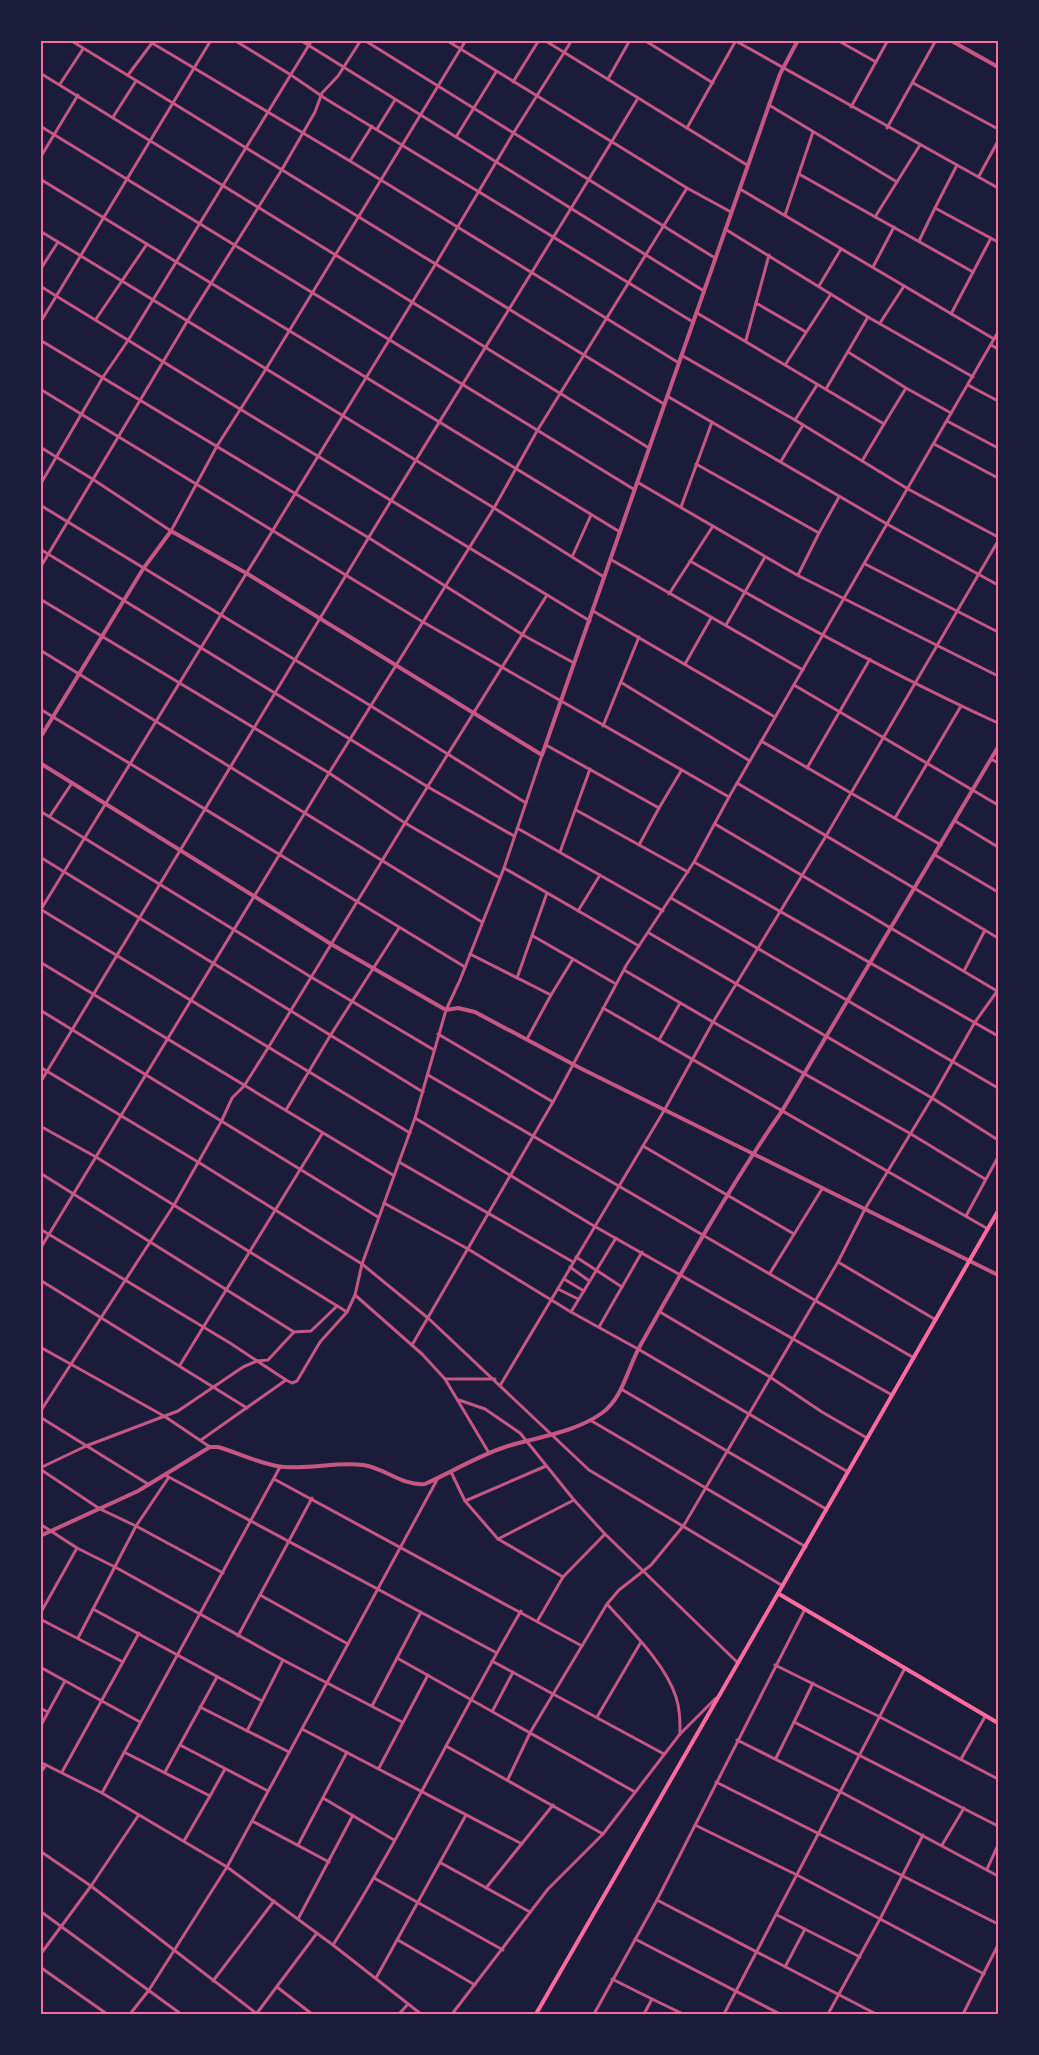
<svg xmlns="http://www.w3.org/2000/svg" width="1039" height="2055" font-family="Barlow,sans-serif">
	<rect width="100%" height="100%" fill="#1b1b3a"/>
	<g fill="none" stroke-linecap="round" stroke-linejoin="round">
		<g stroke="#c65784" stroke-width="3">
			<path d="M70,40l594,364"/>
			<path d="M234,40l57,35 35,24 367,223"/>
			<path d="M300,40l404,251"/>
			<path d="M364,40l351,218"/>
			<path d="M446,40l241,148 44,24"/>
			<path d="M544,40l203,125"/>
			<path d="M644,40l69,43"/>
			<path d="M734,40l264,148"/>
			<path d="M837,40l39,22"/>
			<path d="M40,73l609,375"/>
			<path d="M128,75l24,-32 198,118 329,202"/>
			<path d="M608,79l22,-39"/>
			<path d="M513,82l26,-42"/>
			<path d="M913,83l85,46"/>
			<path d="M60,84l23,-35"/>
			<path d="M769,105l128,77"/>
			<path d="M851,107l37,-67"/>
			<path d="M113,117l23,-36"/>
			<path d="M40,126l595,364"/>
			<path d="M687,128l48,-86"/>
			<path d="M887,128l49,-88"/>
			<path d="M377,129l18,-29"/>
			<path d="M456,137l40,-65"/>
			<path d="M40,158l38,-63"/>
			<path d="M350,161l22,-35"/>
			<path d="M957,165l-22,43 63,34"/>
			<path d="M799,174l174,98"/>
			<path d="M979,176l19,-35"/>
			<path d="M40,179l580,353"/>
			<path d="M740,189l254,150"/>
			<path d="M785,215l28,-83"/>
			<path d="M875,217l45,-72"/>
			<path d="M725,229l143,88 105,60"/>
			<path d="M40,231l454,277 110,69"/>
			<path d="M919,241l16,-33"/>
			<path d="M873,267l21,-40"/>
			<path d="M40,270l18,-28"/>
			<path d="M40,286l200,123 350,212"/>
			<path d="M819,286l22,-37"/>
			<path d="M756,303l50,29"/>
			<path d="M697,313l88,52 46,-71"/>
			<path d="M951,314l40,-76"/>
			<path d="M96,319l51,-75"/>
			<path d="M40,323l171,-283"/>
			<path d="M880,323l24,-37"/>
			<path d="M40,340l329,198 154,97 51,28"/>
			<path d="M746,340l23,-85"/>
			<path d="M991,345l7,4"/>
			<path d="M848,352l58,36"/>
			<path d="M681,355l114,65 113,69 90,48"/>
			<path d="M785,365l99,59 22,-36 45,25"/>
			<path d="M968,385l30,16"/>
			<path d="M40,389l383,233 306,175"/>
			<path d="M826,389l42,-72"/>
			<path d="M667,396l220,128 111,61"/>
			<path d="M795,420l22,-35"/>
			<path d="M947,421l51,27"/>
			<path d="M934,444l64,34"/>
			<path d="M40,447l54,33 77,51 46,-85 49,-77 200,-329"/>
			<path d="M781,461l22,-36"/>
			<path d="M862,461l22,-37"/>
			<path d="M696,464l123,69 -21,42"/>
			<path d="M637,482l160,93 201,101"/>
			<path d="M40,485l63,-108 26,-38 183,-299"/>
			<path d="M40,505l331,201 155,97"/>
			<path d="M681,507l31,-85"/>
			<path d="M819,533l20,-36"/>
			<path d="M40,549l388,238 86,49"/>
			<path d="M572,557l19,-42"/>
			<path d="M610,559l193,111"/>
			<path d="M690,561c101,58 203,114 308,162"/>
			<path d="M865,564l133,68"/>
			<path d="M40,568l148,-248 93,-149 34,-59 7,-19 16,-17 23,-36"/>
			<path d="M669,594l44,-68"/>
			<path d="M40,599l289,174 76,50 95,55"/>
			<path d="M593,611l182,106"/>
			<path d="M726,625l39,-68"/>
			<path d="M40,650l442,272"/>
			<path d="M685,664l26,-46"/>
			<path d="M622,683l128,78"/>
			<path d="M794,685l204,120"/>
			<path d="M40,709l425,258"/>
			<path d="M603,726l36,-89"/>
			<path d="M761,741l180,104"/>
			<path d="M546,745l113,63 22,-37"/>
			<path d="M991,759l7,4"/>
			<path d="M807,768l63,-109"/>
			<path d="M737,783l261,155"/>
			<path d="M576,810l112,62"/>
			<path d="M40,811l271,166 123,73"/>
			<path d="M50,816l22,-33"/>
			<path d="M895,818l66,-112"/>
			<path d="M955,821l43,26"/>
			<path d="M715,824l282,167"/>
			<path d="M517,828l146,83"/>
			<path d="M639,845l20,-37"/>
			<path d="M560,852l30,-83"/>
			<path d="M935,855l63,37"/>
			<path d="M40,857l383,235"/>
			<path d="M694,862l304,174"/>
			<path d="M504,868l135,78"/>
			<path d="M671,898l327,190"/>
			<path d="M40,909l370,224"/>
			<path d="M40,911l395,-646 79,-133 58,-92"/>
			<path d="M578,911l22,-36"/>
			<path d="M649,933l283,165 66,42"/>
			<path d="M533,936l40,23"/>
			<path d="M470,954l81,41 -24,44"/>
			<path d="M40,962l353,213"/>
			<path d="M964,971l21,-41"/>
			<path d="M517,978l30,-85"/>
			<path d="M551,995l22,-36 43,25"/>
			<path d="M603,1008l385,221"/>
			<path d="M40,1010l338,207"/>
			<path d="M438,1034l115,68"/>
			<path d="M659,1040l21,-37"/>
			<path d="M40,1067l158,95 164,102 66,54 161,152 194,116"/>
			<path d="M428,1075l486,283"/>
			<path d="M40,1083c110,-182 220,-364 329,-546 89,-147 181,-292 269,-439"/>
			<path d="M286,1110l44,-74 69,-108"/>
			<path d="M415,1118l179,108 298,169"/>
			<path d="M40,1126l56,31 251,155 8,-17 7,-31 53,-146 31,-108 14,-30 44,-112 38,-113"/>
			<path d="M643,1146l151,88"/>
			<path d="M399,1162l174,100"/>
			<path d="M40,1173l254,159 17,-1 26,-25"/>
			<path d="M985,1179l-74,-45 -198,-112 113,-186 172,-295"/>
			<path d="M384,1203l84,46 103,63 67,37 210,123"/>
			<path d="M966,1216l32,-59"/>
			<path d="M40,1229l190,114 56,37"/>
			<path d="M40,1249l289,-476 165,-265 43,-77 150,-243"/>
			<path d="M576,1257l46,30"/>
			<path d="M838,1262l98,58"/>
			<path d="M570,1267l18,13"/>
			<path d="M770,1273l52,-84"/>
			<path d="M564,1279l20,12"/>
			<path d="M40,1280l207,128"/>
			<path d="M558,1289l20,10"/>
			<path d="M355,1295l67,59 23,25 44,74"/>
			<path d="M571,1312l45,-74"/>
			<path d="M660,1312l110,65 52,35 45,26"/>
			<path d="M599,1327l43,-75"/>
			<path d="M412,1345l141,-243 74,-138 67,-102 35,-65 269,-465"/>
			<path d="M40,1347l124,69 46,31"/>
			<path d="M180,1365l142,-231"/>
			<path d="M445,1379h50"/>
			<path d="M501,1384l164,-275 48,-87 -89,-52"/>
			<path d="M621,1389l205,120"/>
			<path d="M459,1400l26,9 35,24 54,67 31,34 133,129"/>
			<path d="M40,1412l134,-207 47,-83 11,-24 12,-12 24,-38 137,-225 142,-228"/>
			<path d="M40,1417l108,67"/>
			<path d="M590,1420l216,127"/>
			<path d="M201,1440l85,-60 6,3 5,-2 23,-39 27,-30"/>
			<path d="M40,1468l46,-22 92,-35 65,-44 14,-6 11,-1 26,-28"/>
			<path d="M40,1469l60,40 36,17 87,47"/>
			<path d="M451,1472l14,29 33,38 65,38"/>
			<path d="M165,1475l330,177"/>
			<path d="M274,1479l308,167"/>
			<path d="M465,1501l81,-35"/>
			<path d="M40,1524l37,24 38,19 168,93 119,62"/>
			<path d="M498,1539l76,-39"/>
			<path d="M260,1595l88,49"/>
			<path d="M607,1604c23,26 58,59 69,93 4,12 4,24 4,37"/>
			<path d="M93,1609l169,92"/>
			<path d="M40,1614l37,-66"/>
			<path d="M40,1619l83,43"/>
			<path d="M538,1620l25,-43 42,-43"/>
			<path d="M238,1636l74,-138"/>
			<path d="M78,1638l58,-112 33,-49"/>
			<path d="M397,1658l238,134"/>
			<path d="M492,1661l172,93"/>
			<path d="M775,1665l103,51 120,63"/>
			<path d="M40,1667l100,55"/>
			<path d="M813,1683l-19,39 204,104"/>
			<path d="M372,1706l49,-94"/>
			<path d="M200,1707l89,45"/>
			<path d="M40,1708l8,4"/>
			<path d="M493,1710l20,-38"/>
			<path d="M597,1717l44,-75"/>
			<path d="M40,1727l25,-46"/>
			<path d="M302,1729l220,115"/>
			<path d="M247,1731l36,-71"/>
			<path d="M737,1740l102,51 159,85"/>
			<path d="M180,1745l88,46"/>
			<path d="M446,1746l157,88"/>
			<path d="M124,1752l86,44 15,-27"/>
			<path d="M776,1758l18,-36"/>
			<path d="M961,1759l25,-44"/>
			<path d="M40,1762l62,31 125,74 106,78 88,69"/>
			<path d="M379,1768l49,-93"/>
			<path d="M62,1772l77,-139"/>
			<path d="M165,1772l52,-95"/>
			<path d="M40,1773l6,-8"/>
			<path d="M508,1779l23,-48 76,-127 12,-14 32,-25 33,-40 154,-263 27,-53 67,-111 43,-76 23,-32"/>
			<path d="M716,1782l282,142"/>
			<path d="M102,1793l178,-326"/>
			<path d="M323,1798l71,42"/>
			<path d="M252,1821l77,41"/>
			<path d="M695,1825l102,50 187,99"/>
			<path d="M184,1841l26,-45"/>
			<path d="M298,1845l49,-93"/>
			<path d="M942,1845l22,-37"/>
			<path d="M40,1851l51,35 166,128"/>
			<path d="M441,1863l89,49"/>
			<path d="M987,1869l11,-24"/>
			<path d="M374,1878l129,72"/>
			<path d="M486,1888l67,-83"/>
			<path d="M657,1900l219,114"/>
			<path d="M40,1911l141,103"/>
			<path d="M777,1915l83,42"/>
			<path d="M298,1919l55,-104"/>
			<path d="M635,1939l145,75"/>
			<path d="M398,1940l77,45"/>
			<path d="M333,1945c69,-108 123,-224 188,-334"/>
			<path d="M40,1955l51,-69 47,-70"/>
			<path d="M40,1967l67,47"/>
			<path d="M785,1967l20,-38"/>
			<path d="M376,1978l90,-163"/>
			<path d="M612,1979l40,20 -8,15"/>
			<path d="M213,1981l61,-80"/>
			<path d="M277,1987l35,27"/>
			<path d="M652,1999l31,15"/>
			<path d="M257,2013l60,-80"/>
			<path d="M130,2014l19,-24 78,-123 211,-389"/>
			<path d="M399,2014l9,-10"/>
			<path d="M452,2014l96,-125 55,-55 77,-100 36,-36"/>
			<path d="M594,2014l63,-114 148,-291"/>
			<path d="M724,2014l181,-346"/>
			<path d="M828,2014l52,-95 43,-84"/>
			<path d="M963,2014l35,-69"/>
		</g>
		<g stroke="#c65784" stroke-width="4">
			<path d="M950,40l48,27"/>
			<path d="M40,738l103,-169 28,-38 75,42 296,182 227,-650 11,-31 18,-34"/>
			<path d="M40,763l291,181 115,66 12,-2 17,4 105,56 418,207"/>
			<path d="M40,1536l98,-45 72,-44h8c21,6 44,18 66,20 27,2 53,-5 79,-2 22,3 39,21 62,19 27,-12 54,-29 83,-38 30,-9 68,-14 94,-33 21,-15 26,-46 38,-67 45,-80 90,-160 142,-235l216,-364"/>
		</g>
		<g stroke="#ff6b9d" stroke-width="4">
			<path d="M779,1594l219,129"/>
			<path d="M536,2014l462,-803"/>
		</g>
	</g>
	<rect width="1039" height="2055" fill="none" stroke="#1b1b3a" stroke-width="84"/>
	<rect x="42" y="42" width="955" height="1971" fill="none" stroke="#ff6b9d" stroke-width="2"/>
</svg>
